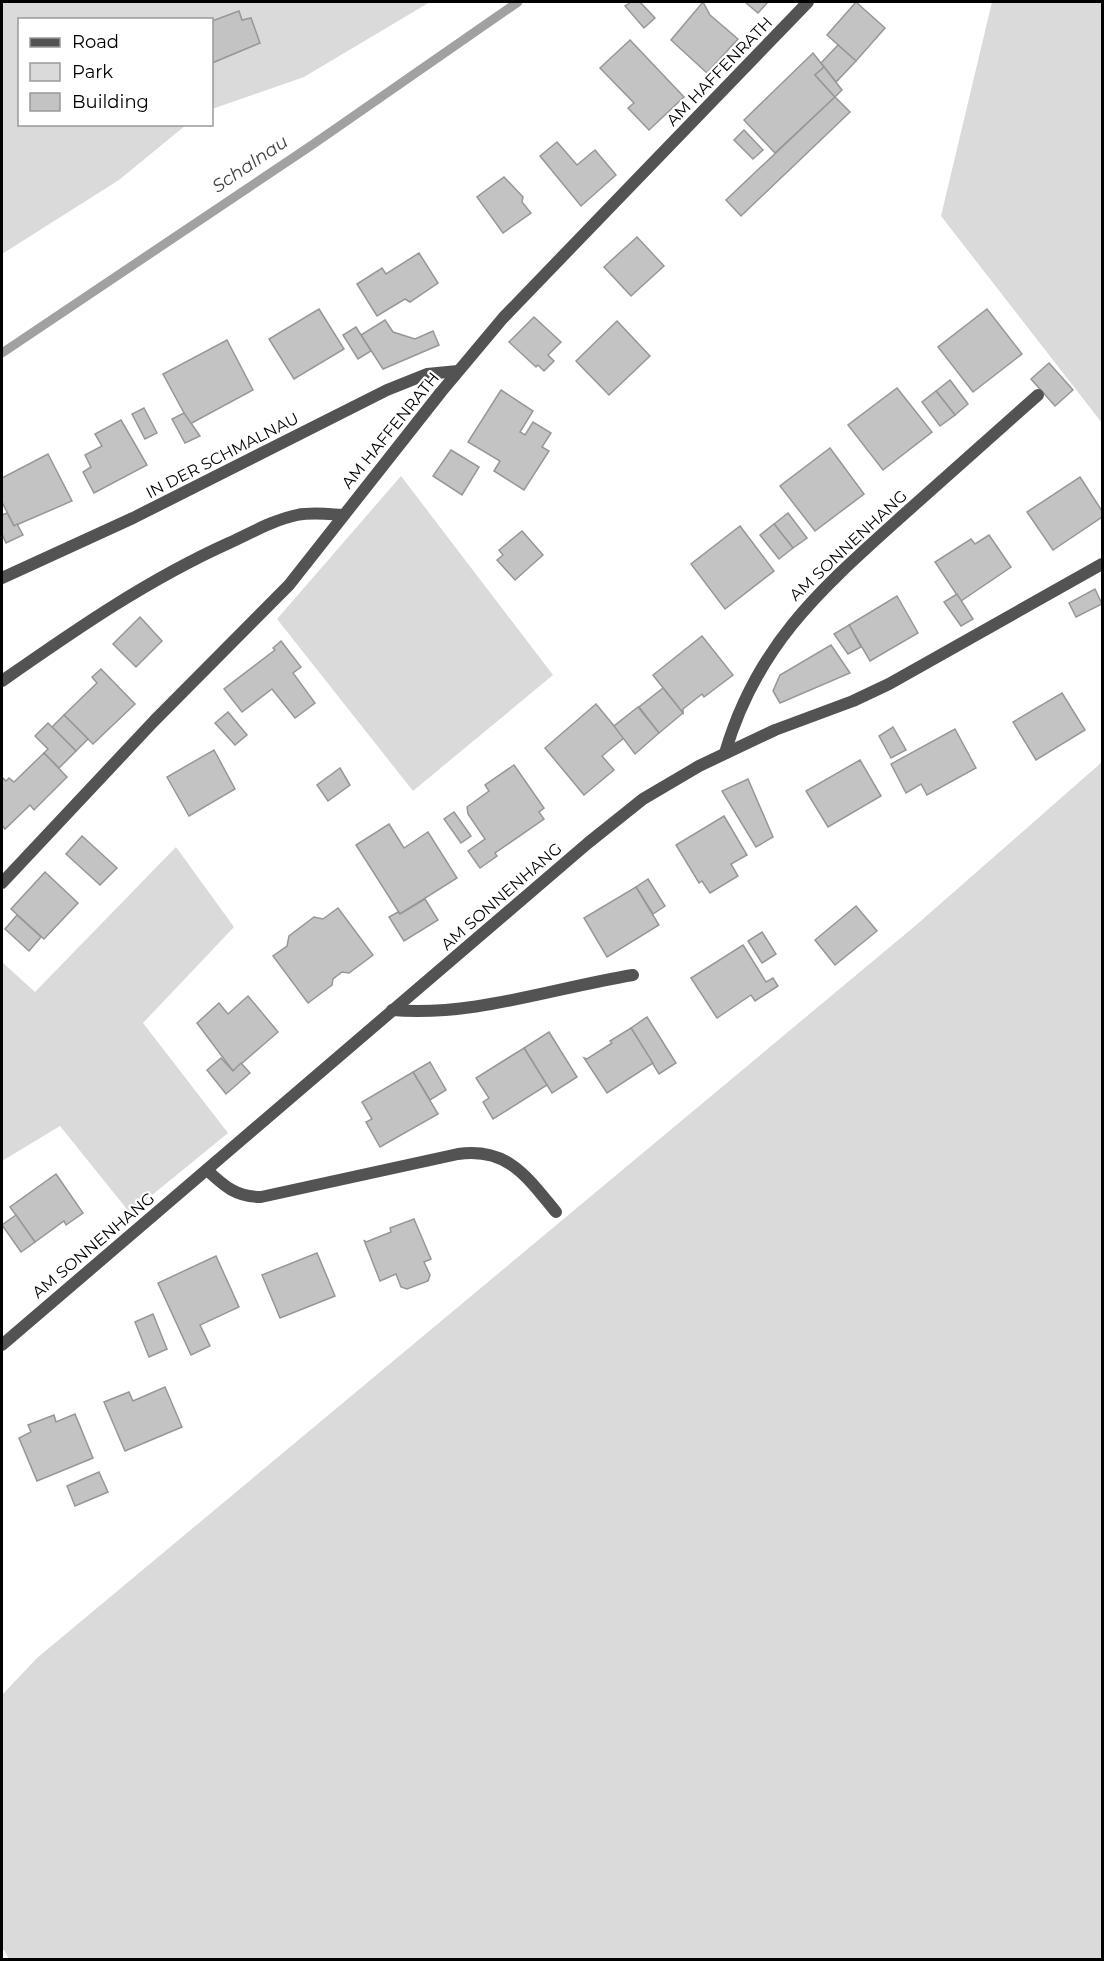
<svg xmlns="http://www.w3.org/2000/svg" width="1104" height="1961" font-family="Montserrat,sans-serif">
	<rect width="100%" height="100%" fill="#fff"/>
	<g fill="#dadada">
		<path d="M2,2h428l-126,75 -92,32v-89h-192v104l166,1 -67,55 -117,74z"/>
		<path d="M992,2h110v421l-161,-207z"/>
		<path d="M401,476l152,199 -140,116 -136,-172z"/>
		<path d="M1102,762v1197h-1093l-7,-12v-252l35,-37 878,-732z"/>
		<path d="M176,847l58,80 -91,96 85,110 -98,80 -70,-87 -58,35v-199l33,30z"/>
	</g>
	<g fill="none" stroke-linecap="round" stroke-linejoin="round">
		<path stroke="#a1a1a1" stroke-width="9" d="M2,353l310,-208 206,-143"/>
	</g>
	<g fill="#c3c3c3" stroke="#979797" stroke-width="1.5">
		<path d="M631,2h9l15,16 -11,10 -19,-22z"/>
		<path d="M703,2l7,13 28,24 -31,34 -36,-33z"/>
		<path d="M745,2h23l-10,11z"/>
		<path d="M856,2l29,26 -29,33 -29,-26z"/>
		<path d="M239,11l3,9 9,-2 9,25 -48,20v-42z"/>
		<path d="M630,40l54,57 -35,33 -21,-22 6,-5 -34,-35z"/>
		<path d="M838,45l18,16 -20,21 -15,-19z"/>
		<path d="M813,53l11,14 -9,8 20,22 -60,56 -31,-33z"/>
		<path d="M824,67l18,23 -7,7 -20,-22z"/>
		<path d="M835,97l15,15 -109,104 -15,-16z"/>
		<path d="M744,130l19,20 -10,9 -19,-19z"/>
		<path d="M557,142l20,23 18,-15 21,25 -35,31 -41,-50z"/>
		<path d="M504,177l19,20 -1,5 9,11 -28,20 -26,-36z"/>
		<path d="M637,237l27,29 -33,30 -27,-29z"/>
		<path d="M419,253l19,30 -28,19 -5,-3 -28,17 -20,-32 25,-16 4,6z"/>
		<path d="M319,309l25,40 -50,30 -25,-40z"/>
		<path d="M987,309l35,45 -49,38 -35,-45z"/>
		<path d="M534,317l27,25 -13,13 6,6 -10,10 -6,-6 -2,2 -27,-25z"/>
		<path d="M385,320l8,12 22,7 18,-8 6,14 -56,24 -22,-34z"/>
		<path d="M617,321l33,35 -41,39 -33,-34z"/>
		<path d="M356,327l15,24 -13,8 -15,-24z"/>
		<path d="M227,340l26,50 -63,34 -27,-50z"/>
		<path d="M1049,363l24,27 -18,16 -24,-27z"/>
		<path d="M950,380l18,24 -13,11 -19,-24z"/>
		<path d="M897,388l35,44 -49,38 -35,-45z"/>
		<path d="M501,390l32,21 -13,21 5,3 8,-13 18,11 -9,14 7,4 -25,39 -30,-19 6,-10 -32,-19z"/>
		<path d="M936,391l19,24 -15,11 -18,-24z"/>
		<path d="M144,408l13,25 -12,6 -13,-25z"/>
		<path d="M184,413l16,23 -15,7 -13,-24z"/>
		<path d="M121,420l26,45 -53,28 -11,-21 8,-5 -6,-12 17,-9 -7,-12z"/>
		<path d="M830,448l34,46 -49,37 -35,-45z"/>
		<path d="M451,450l28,17 -17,28 -29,-19z"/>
		<path d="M48,454l24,47 -58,25 -12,-24v-24z"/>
		<path d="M1080,477l22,34v6l-49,33 -26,-38z"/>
		<path d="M7,513l7,13 3,-2 6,11 -17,8 -4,-9v-19z"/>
		<path d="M788,513l19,25 -14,10 -19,-24z"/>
		<path d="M774,524l19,24 -14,11 -19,-24z"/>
		<path d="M740,526l34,45 -49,38 -34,-45z"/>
		<path d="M522,531l21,24 -28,25 -18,-20 6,-5 -4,-5z"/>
		<path d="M989,535l22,32 -50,34 -26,-39 36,-23 4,5z"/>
		<path d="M1095,589l7,15 -26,13 -7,-14z"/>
		<path d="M957,594l16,25 -12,7 -17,-24z"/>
		<path d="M897,596l21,37 -48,28 -21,-36z"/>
		<path d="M140,617l22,24 -26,26 -23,-23z"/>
		<path d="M849,625l12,22 -13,7 -14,-20z"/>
		<path d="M702,636l31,39 -29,22 -2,-3 -19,15v4l-30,-38z"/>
		<path d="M281,641l20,26 -8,6 22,30 -20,15 -23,-29 -30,23 -18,-23 51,-39 -2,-2z"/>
		<path d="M831,645l19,28 -70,30 -7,-12 7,-16z"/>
		<path d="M101,669l34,35 -42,40 -29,-29 33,-32 -5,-6z"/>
		<path d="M663,688l20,25 -24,20 -20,-26z"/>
		<path d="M1062,693l23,37 -49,30 -23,-38z"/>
		<path d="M596,704l28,34 -22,18 12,14 -30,25 -39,-47z"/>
		<path d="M638,707l21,26 -24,21 -21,-28z"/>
		<path d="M228,712l19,23 -12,10 -20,-22z"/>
		<path d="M64,715l24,24 -12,12 -24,-24z"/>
		<path d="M48,723l28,28 -17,17 -15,-15 4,-4 -13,-13z"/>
		<path d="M893,727l13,23 -15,8 -12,-22z"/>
		<path d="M955,729l21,39 -49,27 -6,-11 -15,9 -15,-29z"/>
		<path d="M214,750l21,39 -46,27 -22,-39z"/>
		<path d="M44,753l23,24 -33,33 -4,-5 -25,24 -3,-4v-48l4,4 3,-3 5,4z"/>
		<path d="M860,760l21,36 -53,31 -22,-36z"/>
		<path d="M514,765l30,43 -5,4 5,7 -49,34 2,3 -17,12 -12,-17 17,-12 -17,-25 -1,-7 22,-16 -4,-6z"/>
		<path d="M340,768l10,17 -22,16 -11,-16z"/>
		<path d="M748,779l25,58 -17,10 -34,-56z"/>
		<path d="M454,812l17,24 -10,7 -17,-24z"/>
		<path d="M724,816l23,39 -16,9 7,12 -28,17 -8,-12 -3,2 -23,-38z"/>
		<path d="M389,824l15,24 24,-16 29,46 -57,36 -44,-69z"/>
		<path d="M82,836l35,32 -17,17 -34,-31z"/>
		<path d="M45,872l33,31 -34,36 -33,-30z"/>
		<path d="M648,879l17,27 -12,8 -17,-27z"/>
		<path d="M636,887l23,38 -52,32 -23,-39z"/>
		<path d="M425,899l13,21 -34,21 -15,-24 9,-5 2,2z"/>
		<path d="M856,906l21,25 -42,34 -20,-25z"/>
		<path d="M338,908l35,47 -24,18 -7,-1 -9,7 -1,6 -24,18 -35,-47 14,-10 2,-10 25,-19 9,2z"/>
		<path d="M17,915l24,22 -12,14 -24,-22z"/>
		<path d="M762,932l14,22 -14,9 -14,-22z"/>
		<path d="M743,945l23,37 7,-4 5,8 -23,15 -4,-6 -34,23 -26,-40z"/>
		<path d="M248,996l30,36 -45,39 -36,-48 22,-20 9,11z"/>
		<path d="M647,1017l29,46 -17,11 -28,-46z"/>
		<path d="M631,1028l22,35 -46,30 -23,-35 3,1 25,-16 -2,-2z"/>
		<path d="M549,1032l28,45 -25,16 -28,-45z"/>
		<path d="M524,1048l23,37 -54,34 -10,-17 6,-4 -13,-20z"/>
		<path d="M221,1058l12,13 8,-8 9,10 -24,21 -19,-24z"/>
		<path d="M430,1062l16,28 -16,10 -17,-28z"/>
		<path d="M413,1072l25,42 -58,33 -14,-25 6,-3 -10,-17z"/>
		<path d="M56,1174l27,39 -17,12 -2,-4 -29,21 -25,-35z"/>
		<path d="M16,1215l19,27 -14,10 -19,-27z"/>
		<path d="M414,1219l17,40 -7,3 6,13 -2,6 -21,8 -6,-2 -5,-13 -16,7 -16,-41 2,2 25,-10 -1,-4z"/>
		<path d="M317,1253l18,43 -55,22 -18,-43z"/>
		<path d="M216,1256l23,51 -39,18 10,21 -19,9 -33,-72z"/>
		<path d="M153,1314l14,35 -18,8 -14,-35z"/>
		<path d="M165,1387l17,40 -57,24 -21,-49 25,-10 4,9z"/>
		<path d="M75,1414l18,44 -56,23 -18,-43 12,-6 -3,-7 26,-10 2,7z"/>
		<path d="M99,1472l9,20 -33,14 -8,-20z"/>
	</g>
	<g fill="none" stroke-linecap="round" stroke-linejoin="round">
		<g stroke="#535353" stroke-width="12">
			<path d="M2,578l131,-60 254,-128 40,-16 31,-3"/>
			<path d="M2,681c73,-51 145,-101 227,-138 22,-10 44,-23 68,-28 16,-3 30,-1 46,0"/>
			<path d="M725,753c32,-109 96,-164 177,-237 45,-40 91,-81 136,-121"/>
			<path d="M2,883l152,-162 135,-136 152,-193 62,-74 305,-316"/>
			<path d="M392,1010c81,7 161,-22 241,-35"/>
			<path d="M207,1170c17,16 29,27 54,27l197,-43c50,-7 69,23 98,58"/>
			<path d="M2,1345l586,-502 55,-44 56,-33 76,-36 78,-29 36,-17 213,-120"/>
		</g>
	</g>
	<g text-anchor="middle" stroke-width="4.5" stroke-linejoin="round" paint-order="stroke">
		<g font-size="16" fill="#000" stroke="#fff">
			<text transform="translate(719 71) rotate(-46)" y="6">AM HAFFENRATH</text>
			<text transform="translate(390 430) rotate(-51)" y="6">AM HAFFENRATH</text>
			<text transform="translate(222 455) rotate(-27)" y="6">IN DER SCHMALNAU</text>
			<text transform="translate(848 545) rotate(-43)" y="6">AM SONNENHANG</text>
			<text transform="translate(501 896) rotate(-41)" y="6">AM SONNENHANG</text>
			<text transform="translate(93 1245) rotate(-40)" y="6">AM SONNENHANG</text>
		</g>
		<g font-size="18" font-style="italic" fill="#424242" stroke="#fff">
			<text transform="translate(250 164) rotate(-34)" y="6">Schalnau</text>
		</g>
	</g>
	<rect width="1104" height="1961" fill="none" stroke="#000000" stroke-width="6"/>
	<rect x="18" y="18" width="195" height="108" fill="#ffffff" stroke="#999999" stroke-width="1.5"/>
	<rect x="30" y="38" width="30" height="9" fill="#535353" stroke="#999999" stroke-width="1.5"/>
	<text x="72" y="48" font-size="18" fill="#000000">Road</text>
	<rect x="30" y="63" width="30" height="18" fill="#dadada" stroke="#999999" stroke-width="1.5"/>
	<text x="72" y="78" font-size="18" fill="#000000">Park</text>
	<rect x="30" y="93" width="30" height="18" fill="#c3c3c3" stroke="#999999" stroke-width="1.5"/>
	<text x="72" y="108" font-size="18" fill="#000000">Building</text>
</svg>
